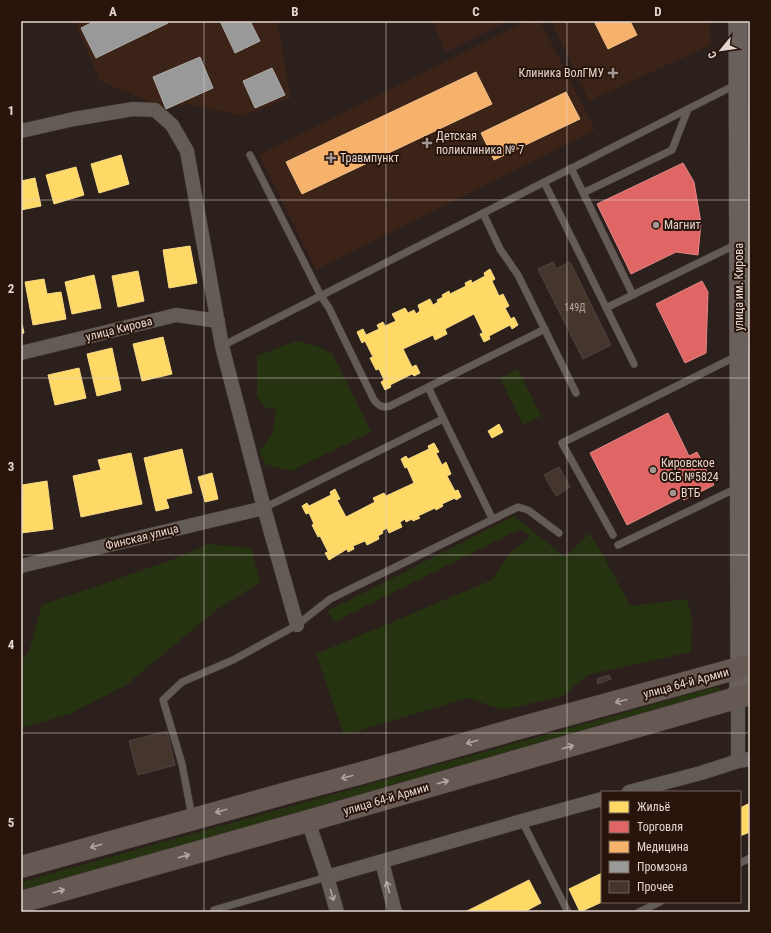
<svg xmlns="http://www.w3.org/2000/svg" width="771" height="933" font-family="'Roboto Condensed',sans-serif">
	<rect width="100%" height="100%" fill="#2b201b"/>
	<g fill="#3b2317">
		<path d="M74,21h203l14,77 -49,18 -53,-12 -23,5 -66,-28z"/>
		<path d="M432,21h76l-62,31z"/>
		<path d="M526,21h14l55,109 -279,140 -57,-115z"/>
		<path d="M551,21h159l1,24 -122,56z"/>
	</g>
	<g fill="#263311">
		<path d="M297,341l19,5 16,7 39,79 -80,39 -26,-7 -6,-13 14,-18 3,-26 -9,2 -10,-13v-40z"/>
		<path d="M518,369l23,47 -18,9 -23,-47z"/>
		<path d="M514,516l51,41 25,-24 19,33 21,40 57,-7 5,20 -1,33 -104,23 -24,21 -60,14 -35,-12 -124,37 -28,-81 176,-74 18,-27 21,-17 -11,-7 -186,93 -6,-11z"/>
		<path d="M209,544l42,4 9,34 -45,29 -89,74 -56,29 -49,14v-64l8,-13 13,-46 124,-43z"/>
		<path d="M715,687l7,2 -4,7 -697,197v-11z"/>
	</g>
	<g fill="#ffd966" stroke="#f7d886">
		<path d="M121,155l8,29 -30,9 -8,-29z"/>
		<path d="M76,167l8,28 -30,9 -8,-29z"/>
		<path d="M35,178l6,28 -20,4v-29z"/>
		<path d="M190,246l7,37 -28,5 -6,-38z"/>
		<path d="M490,269l5,10 -3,2 7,15 4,-2 6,12 -4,2 6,11 3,-2 4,8 -6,4 -2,-4 -21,11 1,3 -6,3 -4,-8 3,-1 -9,-19 -29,15 2,5 -12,6 -2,-5 -30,14 9,18 4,-2 4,8 -6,3 -2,-2 -22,11 1,2 -6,3 -4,-8 3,-2 -5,-11 -3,1 -6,-12 3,-1 -8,-16 -3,2 -5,-11 6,-3 3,6 13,-6 -2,-4 6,-3 2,4 11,-5 -4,-7 13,-6 3,5 6,-3 2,4 4,-3 -2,-6 12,-6 3,6 5,-3 -1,-2 6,-3 -1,-2 7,-4 1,3 16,-8 -1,-3 6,-3 1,3 13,-7 -1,-3z"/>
		<path d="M138,271l6,30 -26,6 -6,-31z"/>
		<path d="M94,275l7,33 -29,6 -7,-32z"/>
		<path d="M44,279l3,15 14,-2 5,27 -33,6 -8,-43z"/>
		<path d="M21,319l3,14 -3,1z"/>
		<path d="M163,337l9,37 -30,7 -9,-37z"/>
		<path d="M112,348l9,42 -24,6 -10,-42z"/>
		<path d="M79,368l7,30 -31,7 -7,-30z"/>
		<path d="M499,424l4,8 -11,6 -4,-7z"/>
		<path d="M434,443l5,9 -3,1 6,12 4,-3 5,12 -4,2 8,15 3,-1 3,7 -5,3 -1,-2 -13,6 1,2 -7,4 -1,-2 -17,8 2,2 -7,3 -1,-2 -6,3 -1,-3 -5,3 2,5 -13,6 -2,-5 -5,3 1,2 -5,3 1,3 -12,6 -2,-4 -12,5 1,3 -6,3 -1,-3 -18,11 -4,-7 3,-1 -8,-16 -2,1 -6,-12 2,-1 -5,-11 -3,1 -4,-8 5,-3 2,3 22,-11 -1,-3 5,-3 5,10 -3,1 9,17 29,-15 -2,-4 11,-5 2,3 28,-13 -7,-16 -2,1 -4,-9 5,-3 2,3 21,-10 -1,-3z"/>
		<path d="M182,449l10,44 -26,6 3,9 -13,3 -12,-53z"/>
		<path d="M131,453l11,51 -61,13 -8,-41 28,-6 -3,-10z"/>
		<path d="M212,473l6,26 -13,3 -7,-25z"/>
		<path d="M47,481l6,48 -32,4v-40h2l-1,-8z"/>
		<path d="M750,803v29l-10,4v-28z"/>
		<path d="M602,873v29l-22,10 -11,-23z"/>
		<path d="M529,880l12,23 -17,9h-59z"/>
	</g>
	<g fill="#e06666" stroke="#e18886">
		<path d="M683,163l11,19 7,41 -3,32 -22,-3 -45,22 -34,-70z"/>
		<path d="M702,281l6,11 -2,61 -21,10 -29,-59z"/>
		<path d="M668,413l21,43 8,-4 17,33 -30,15 -2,-3 -55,28 -37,-72z"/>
	</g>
	<g fill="#f6b26b" stroke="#f1bd89">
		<path d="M594,21h36l7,14 -29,14z"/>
		<path d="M476,72l16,32 -190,90 -16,-32z"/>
		<path d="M566,92l14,27 -86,41 -13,-27z"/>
	</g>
	<g fill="#999" stroke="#b0aba9">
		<path d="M95,21h72l1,2 -72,35 -15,-30z"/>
		<path d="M220,21h30l10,20 -25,12z"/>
		<path d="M200,57l13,31 -47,21 -13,-32z"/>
		<path d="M272,68l13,27 -30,13 -12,-27z"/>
	</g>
	<g fill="#45362d" stroke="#4f4540">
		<path d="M553,262l3,7 14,-7 41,83 -28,14 -45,-90z"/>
		<path d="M559,467l11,20 -14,9 -12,-21z"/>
		<path d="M609,675l2,4 -13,5 -1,-5z"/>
		<path d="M167,731l8,34 -37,10 -9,-34z"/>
	</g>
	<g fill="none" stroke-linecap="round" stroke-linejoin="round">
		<defs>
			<g id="service">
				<path d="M250,155l71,141 8,12 45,92c5,6 8,8 16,6l155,-77"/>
				<path d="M571,168l62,127"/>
				<path d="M544,182l90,182"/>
				<path d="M583,193l89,-43 16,-41"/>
				<path d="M483,213l17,36 18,26 58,118"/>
				<path d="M606,308l131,-64"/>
				<path d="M222,346l515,-262"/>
				<path d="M428,387l64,131"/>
				<path d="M264,508l179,-89"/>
				<path d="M613,535l-51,-92 175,-87"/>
				<path d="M618,545l121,-58"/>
				<path d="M192,817l-10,-53 -19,-64 19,-18 51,-22 64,-35 33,-26 188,-92 10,3 31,23"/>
				<path d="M522,821l46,91"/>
				<path d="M740,863l10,-5"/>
				<path d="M215,912l-1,-2 113,-33"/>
				<path d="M639,912l21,-10"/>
			</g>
			<g id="minor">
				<path d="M21,131l53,-12 59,-10 22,1 17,15 15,26 35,195 42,162 33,117"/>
				<path d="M21,353l155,-38 42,6"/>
				<path d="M21,566l243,-58"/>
				<path d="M738,697v64l12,-2"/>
				<path d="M629,792l72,-19 37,-12"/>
				<path d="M308,821l19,56 10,35"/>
				<path d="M382,862l13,50"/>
				<path d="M327,877l195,-56 80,-22"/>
			</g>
			<path id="secondary" d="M738,21l2,647 -2,29"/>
			<g id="trunk">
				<path d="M21,867l273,-76 64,-17 151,-43 241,-66"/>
				<path d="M21,902l287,-81 442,-127"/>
			</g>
		</defs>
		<use href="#service" stroke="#453b37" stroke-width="8"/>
		<use href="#minor" stroke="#453b37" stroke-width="15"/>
		<use href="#secondary" stroke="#453b37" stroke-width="20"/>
		<use href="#trunk" stroke="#453b37" stroke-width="23"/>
		<use href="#service" stroke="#635b56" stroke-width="7"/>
		<use href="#minor" stroke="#635b56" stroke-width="14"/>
		<use href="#secondary" stroke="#6a605b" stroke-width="19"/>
		<use href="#trunk" stroke="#665953" stroke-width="22"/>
	</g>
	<defs><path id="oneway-shaft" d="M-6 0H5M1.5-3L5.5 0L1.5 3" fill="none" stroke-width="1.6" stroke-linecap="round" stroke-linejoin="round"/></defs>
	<g stroke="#b2a49d">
		<use href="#oneway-shaft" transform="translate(621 701) rotate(165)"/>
		<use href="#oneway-shaft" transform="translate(472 742) rotate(164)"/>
		<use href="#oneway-shaft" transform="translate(568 747) rotate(-16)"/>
		<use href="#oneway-shaft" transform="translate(347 777) rotate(166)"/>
		<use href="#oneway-shaft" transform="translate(443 782) rotate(-16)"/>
		<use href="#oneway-shaft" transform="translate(221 811) rotate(164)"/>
		<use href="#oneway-shaft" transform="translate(96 846) rotate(164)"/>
		<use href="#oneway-shaft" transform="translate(184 856) rotate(-16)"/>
		<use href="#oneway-shaft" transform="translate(59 891) rotate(-16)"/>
	</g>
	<g stroke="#b0a59f">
		<use href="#oneway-shaft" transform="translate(388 887) rotate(-105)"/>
		<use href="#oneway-shaft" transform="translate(332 895) rotate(74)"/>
	</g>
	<path fill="none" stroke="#e4d6cf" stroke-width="1" stroke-opacity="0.55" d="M204,21v891M386,21v891M567,21v891M21,200h729M21,378h729M21,555h729M21,733h729"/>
	<g fill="#a39690" stroke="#28140b" stroke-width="1.5">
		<path d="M611 67h4v4h4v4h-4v4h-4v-4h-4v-4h4z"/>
		<path d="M425 137h4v4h4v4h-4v4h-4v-4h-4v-4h4z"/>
		<path d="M329 152h4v4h4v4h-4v4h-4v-4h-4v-4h4z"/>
		<circle cx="656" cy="225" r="4"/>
		<circle cx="653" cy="470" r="4"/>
		<circle cx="673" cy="493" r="4"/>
	</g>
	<g text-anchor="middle" stroke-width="4" stroke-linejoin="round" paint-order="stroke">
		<g font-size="10" fill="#bcaea6">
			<text x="575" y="311">149Д</text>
		</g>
		<g font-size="12" fill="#e4d6cf" stroke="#28140b" text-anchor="start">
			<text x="604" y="77" text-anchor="end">Клиника ВолГМУ</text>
			<text x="436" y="140">Детская<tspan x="436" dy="14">поликлиника № 7</tspan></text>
			<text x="340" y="162">Травмпункт</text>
			<text x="664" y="229">Магнит</text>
			<text x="661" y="467">Кировское<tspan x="661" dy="14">ОСБ №5824</tspan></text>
			<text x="681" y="497">ВТБ</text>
		</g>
		<g font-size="12" fill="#e4d6cf" stroke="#28140b">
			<text transform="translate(739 287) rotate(-90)" y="4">улица им. Кирова</text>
			<text transform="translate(119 329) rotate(-14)" y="4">улица Кирова</text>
			<text transform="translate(142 537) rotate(-14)" y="4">Финская улица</text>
			<text transform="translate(686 683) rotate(-15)" y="4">улица 64-й Армии</text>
			<text transform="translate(386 799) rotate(-16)" y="4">улица 64-й Армии</text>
		</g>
	</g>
	<rect width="771" height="933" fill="none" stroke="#28140b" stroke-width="44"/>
	<rect x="601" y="791" width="140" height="112" fill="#28140b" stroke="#736259"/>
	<rect x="609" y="801" width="20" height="12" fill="#ffd966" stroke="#736259"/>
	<text x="637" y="811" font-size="12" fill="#e4d6cf">Жильё</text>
	<rect x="609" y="821" width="20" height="12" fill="#e06666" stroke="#736259"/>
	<text x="637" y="831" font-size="12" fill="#e4d6cf">Торговля</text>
	<rect x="609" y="841" width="20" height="12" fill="#f6b26b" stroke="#736259"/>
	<text x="637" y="851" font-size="12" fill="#e4d6cf">Медицина</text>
	<rect x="609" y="861" width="20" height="12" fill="#999999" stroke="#736259"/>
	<text x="637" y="871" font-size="12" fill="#e4d6cf">Промзона</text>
	<rect x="609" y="881" width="20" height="12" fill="#45362d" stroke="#736259"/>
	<text x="637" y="891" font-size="12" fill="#e4d6cf">Прочее</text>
	<g transform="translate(721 50) rotate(241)" stroke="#28140b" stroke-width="3" paint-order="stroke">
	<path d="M0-3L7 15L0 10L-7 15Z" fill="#e4d6cf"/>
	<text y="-6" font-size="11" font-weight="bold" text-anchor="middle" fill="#e4d6cf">С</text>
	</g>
	<rect x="22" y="22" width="727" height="889" fill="none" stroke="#e4d6cf" stroke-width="1.5"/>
	<g font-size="13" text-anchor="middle" font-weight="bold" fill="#e4d6cf">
		<text x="113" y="16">A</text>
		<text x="295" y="16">B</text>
		<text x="476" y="16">C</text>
		<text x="658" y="16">D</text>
		<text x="11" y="115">1</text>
		<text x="11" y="293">2</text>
		<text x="11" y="471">3</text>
		<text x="11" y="649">4</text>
		<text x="11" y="827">5</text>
	</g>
</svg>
